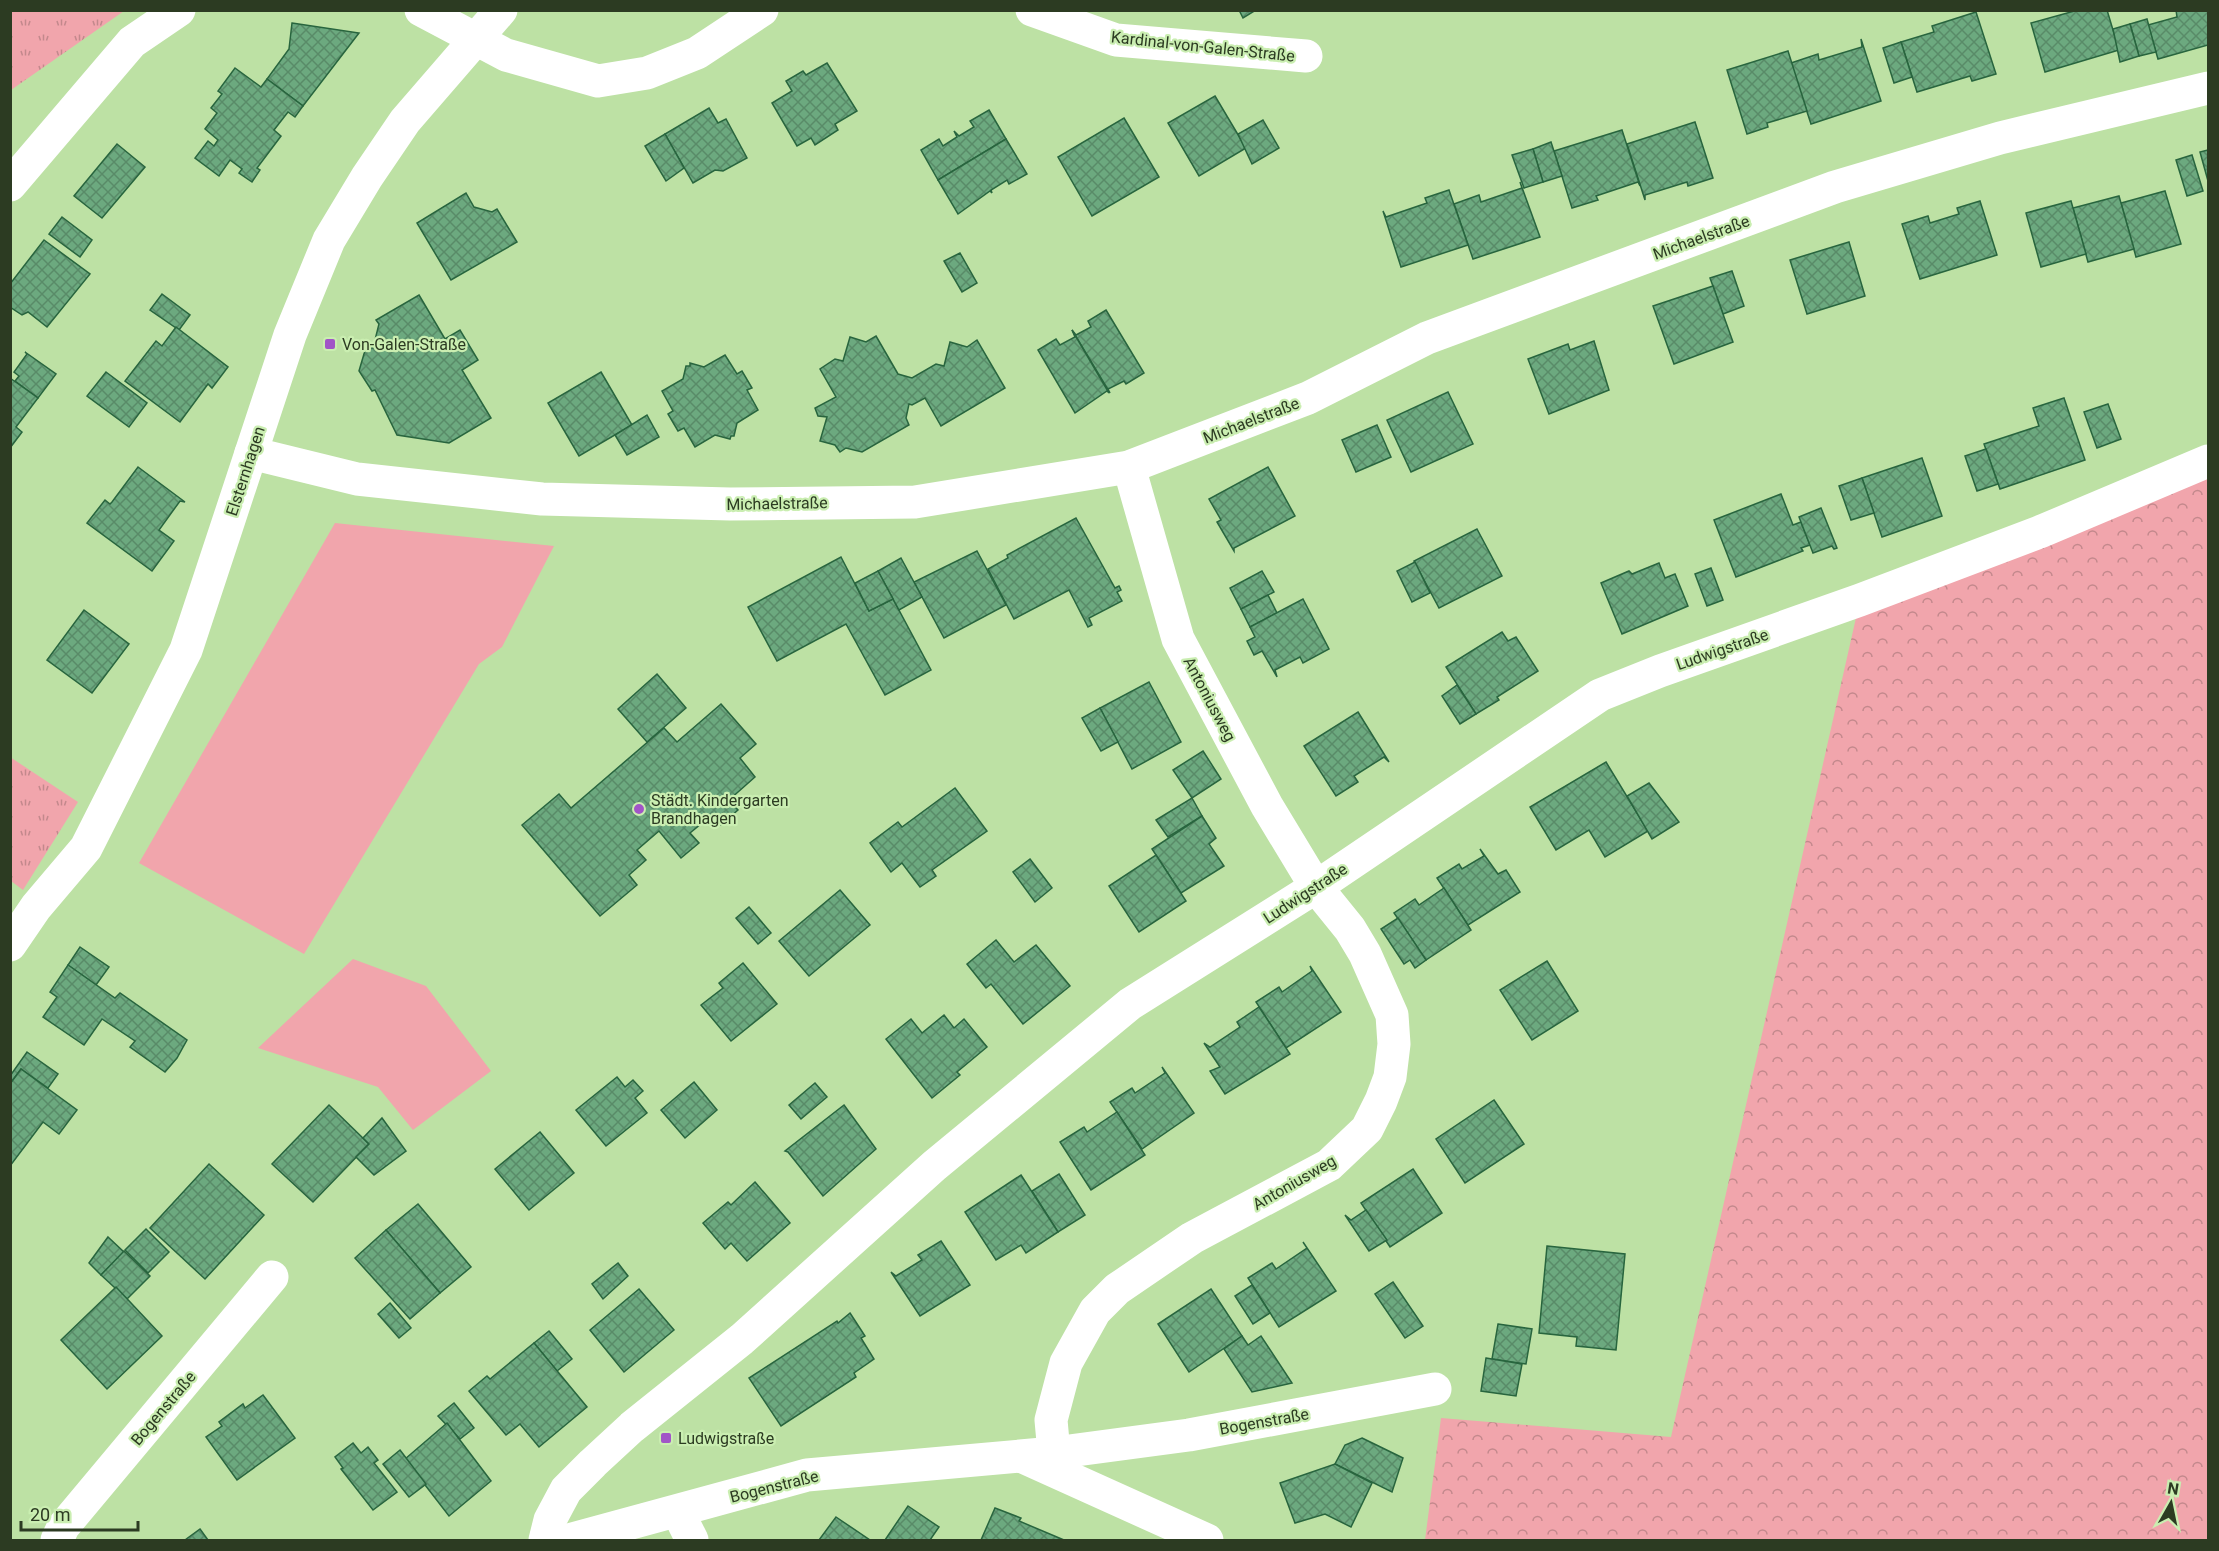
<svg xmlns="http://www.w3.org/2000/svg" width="2219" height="1551" font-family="Roboto,sans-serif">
	<defs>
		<pattern id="grass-tufts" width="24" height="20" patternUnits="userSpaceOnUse" patternTransform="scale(1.5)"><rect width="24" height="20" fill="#f1a5ac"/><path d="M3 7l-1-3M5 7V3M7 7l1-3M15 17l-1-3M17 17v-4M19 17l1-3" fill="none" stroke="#c3888c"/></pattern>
		<pattern id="forest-crowns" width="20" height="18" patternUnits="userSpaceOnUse" patternTransform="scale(1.5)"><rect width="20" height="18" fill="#f1a5ac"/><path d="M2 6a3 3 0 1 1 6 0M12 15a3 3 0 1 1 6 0" fill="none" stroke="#c3888c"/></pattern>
		<pattern id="building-cross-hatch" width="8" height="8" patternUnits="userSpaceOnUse" patternTransform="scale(1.5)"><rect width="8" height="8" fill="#6ca97f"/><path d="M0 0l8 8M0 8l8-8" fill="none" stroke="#598b68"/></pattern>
	</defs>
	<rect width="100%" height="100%" fill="#bde1a4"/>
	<g fill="url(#grass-tufts)">
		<path d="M11,10h113v1l-113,79z"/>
		<path d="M10,757l68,45 -55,88 -12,-9z"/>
	</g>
	<path fill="url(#forest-crowns)" d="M2208,471v1069h-783l16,-122 230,19 189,-837z"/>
	<g fill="#f1a5ac">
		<path d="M335,523l219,23 -52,101 -23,17 -175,290 -165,-91z"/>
		<path d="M353,959l73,27 65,85 -78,59 -35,-43 -120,-39z"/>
	</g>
	<g fill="url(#building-cross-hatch)" stroke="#28653e" stroke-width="1.5">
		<path d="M1239,10h17l-13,8z"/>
		<path d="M2078,10h29l12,40 -74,22 -14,-49z"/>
		<path d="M2176,10h32v35l-50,14 -10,-34 29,-8z"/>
		<path d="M1976,12l20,62 -24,7 -2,-5 -53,16 -16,-50 33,-10 -2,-6z"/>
		<path d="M2147,19l9,33 -17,4 -9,-32z"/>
		<path d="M292,23l67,10 -56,73 -36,-27 22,-30z"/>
		<path d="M2130,24l9,32 -19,6 -7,-33z"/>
		<path d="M1861,39l20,62 -70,23 -20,-61 27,-9 1,6 43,-13z"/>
		<path d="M1901,42l11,35 -18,6 -11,-35z"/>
		<path d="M1788,51l19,60 -40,12 1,4 -21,7 -20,-64z"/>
		<path d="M827,63l30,48 -22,13 3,6 -23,15 -4,-7 -14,8 -25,-43 20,-12 -6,-10 17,-10 3,4z"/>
		<path d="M235,68l26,19 6,-8 36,27 -8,11 -7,-5 -14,18 7,6 -24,32 3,2 -8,12 -13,-9 3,-4 -12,-9 -11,16 -24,-18 13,-17 6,5 4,-6 -13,-11 12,-16 -6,-5 11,-14 -4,-3z"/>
		<path d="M1215,96l31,52 -47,28 -31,-53z"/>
		<path d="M709,108l9,15 8,-4 21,39 -24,13 -8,-1 -22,13 -28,-49z"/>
		<path d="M989,110l17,29 -68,41 -17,-30 18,-11 4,7 14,-9 -3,-6 5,5 15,-9 -4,-6z"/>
		<path d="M1124,118l35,59 -67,39 -34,-59z"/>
		<path d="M1263,120l16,28 -27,16 -14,-30z"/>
		<path d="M1695,122l18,56 -25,8 -1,-4 -42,13v5l-18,-56z"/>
		<path d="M1622,130l18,56 -2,-4 -42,14 2,4 -26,8 -18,-57z"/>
		<path d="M665,134l19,34 -18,13 -21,-35z"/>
		<path d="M1006,139l21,35 -18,10 -2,-4 -16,10 1,3 -2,-2 -32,23 -20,-34z"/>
		<path d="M1551,142l11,34 -19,6 -10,-33z"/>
		<path d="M117,144l28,23 -43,51 -28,-22z"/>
		<path d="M1533,149l10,33 -19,6 -12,-33z"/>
		<path d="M2208,150v31l-8,-29z"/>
		<path d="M2192,155l11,36 -16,5 -11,-36z"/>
		<path d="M1520,182l20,55 -67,22 -19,-55 25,-9 2,7 41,-14z"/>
		<path d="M1449,190l19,55 -67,22 -18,-56 3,6 41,-14 -2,-5z"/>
		<path d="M2165,191l16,53 -45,13 -15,-54z"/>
		<path d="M466,193l8,14 18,5 5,-3 20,33 -66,38 -34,-57z"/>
		<path d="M2119,196l15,53 -46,13 -15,-54z"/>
		<path d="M1980,201l17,54 -77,24 -18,-55 26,-8 2,7 29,-9 -2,-6z"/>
		<path d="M2071,201l15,53 -45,13 -15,-54z"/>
		<path d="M62,217l30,23 -12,17 -31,-23z"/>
		<path d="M44,240l46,34 -43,53 -19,-15 -6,3 -12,-8v-23z"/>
		<path d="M1849,242l16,54 -58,18 -17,-54z"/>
		<path d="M960,253l17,30 -15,9 -18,-31z"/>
		<path d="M1732,271l12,35 -21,8 -13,-36z"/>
		<path d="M1713,286l20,56 -59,22 -21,-58z"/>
		<path d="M162,294l28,21 -11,15 -29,-20z"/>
		<path d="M419,295l26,44 15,-9 18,30 -16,10 29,48 -42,25 -52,-8 -22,-45 -3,1 -13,-20 7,-24 7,1 6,-24 -3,-4z"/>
		<path d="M1106,310l38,63 -18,11 -2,-3 -16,8 2,4 -38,-63 4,5 15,-8 -3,-6z"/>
		<path d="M176,327l52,40 -16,21 -4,-4 -28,38 -55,-41 31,-40 6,5z"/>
		<path d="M1072,330l37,63 -2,-2 -32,22 -37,-63 18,-11 4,6 15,-8z"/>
		<path d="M876,336l22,38 14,4 24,-14 8,2 6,-24 17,5 10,-7 28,48 -64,38 -16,-28 -13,7 -3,-1 -3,14 3,7 -47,27 -16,-4 -6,4 -5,-7 -15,-4 7,-24 -9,-1 -3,-8 21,-11 -16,-28 15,-10 8,2 7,-24 16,5z"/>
		<path d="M1594,341l15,49 -60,24 -21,-55 40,-15 2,6z"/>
		<path d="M25,352l31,22 -18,24 -23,-17 4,-5 -5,-4 13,-18z"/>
		<path d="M725,355l12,19 5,-3 10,17 -5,2 11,20 -21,13 -3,13h-3l-1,3 -15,-4 -20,12 -11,-19 -6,3 -10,-17 5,-3 -11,-20 21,-12 3,-13h4v-3l14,4z"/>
		<path d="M106,372l41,31 -18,24 -42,-31z"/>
		<path d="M601,372l31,53 -53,31 -31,-53z"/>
		<path d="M10,378l28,20 -22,29 6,5 -12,16z"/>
		<path d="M1448,392l25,52 -62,28 -24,-52z"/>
		<path d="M2064,398l21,62 -85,29 -16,-45 55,-18 -6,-18z"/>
		<path d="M2108,404l13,35 -24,9 -13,-36z"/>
		<path d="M647,415l12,22 -32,18 -12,-20z"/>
		<path d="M1377,425l14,32 -35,15 -14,-32z"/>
		<path d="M1986,449l12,35 -21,7 -12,-35z"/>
		<path d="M1922,458l20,58 -60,21 -20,-59z"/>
		<path d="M138,467l47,35 -5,-1 -21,29 15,11 -22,30 -65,-48 18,-23 5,4 2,-2z"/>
		<path d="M1268,467l27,49 -61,32v3l-17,-29 4,-2 -12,-21z"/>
		<path d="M1862,478l12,35 -23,7 -12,-34z"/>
		<path d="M1781,494l12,31 8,-3 9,23 -9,3 2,3 -67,26 -22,-57z"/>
		<path d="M1821,508l16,40 -3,1 -2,-3 -19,7 -14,-36z"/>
		<path d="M1076,518l39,70 4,-2 2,4 -4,2 5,9 -33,17 3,7 -4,2 -19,-37 -55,29 -26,-50 20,-11 -1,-3z"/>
		<path d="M1477,529l25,47 -63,32 -25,-47z"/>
		<path d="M977,551l29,54 -62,33 -30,-56z"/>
		<path d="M841,557l28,54 24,-12 38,71 -46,25 -39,-71 -69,37 -29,-54z"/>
		<path d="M901,558l21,39 -23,13 -21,-39z"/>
		<path d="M1415,562l15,31 -18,9 -15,-31z"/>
		<path d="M1659,563l6,15 10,-4 13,32 -66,28 -21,-51 28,-12 3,3z"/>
		<path d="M1711,568l12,32 -16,6 -12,-32z"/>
		<path d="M878,571l15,28 -24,12 -14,-28z"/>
		<path d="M1262,571l12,21 -33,17 -11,-21z"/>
		<path d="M1268,595l9,18 -27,14 -9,-18z"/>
		<path d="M1303,599l26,50 -26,14 -3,-6 -25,13 2,7 -15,-26 -8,4 -7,-14 8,-4 -5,-10z"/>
		<path d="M84,610l45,34 -37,49 -45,-33z"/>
		<path d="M1502,632l6,9 8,-4 22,34 -41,26 2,3 -23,14 -30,-47z"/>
		<path d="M657,674l29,34 -39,34 -29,-33z"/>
		<path d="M1149,682l32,60 -49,27 -32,-61z"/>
		<path d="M1457,685l19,29 -16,10 -18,-28z"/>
		<path d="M721,704l35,40 -16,14 15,19 -26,23 9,10 -17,15 -9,-10 -22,18 9,10 -18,15 -22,-27 -22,19 9,10 -17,15 8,10 -37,31 -78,-91 37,-31 12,14 93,-80 13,14z"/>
		<path d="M1100,708l18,34 -17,9 -19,-33z"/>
		<path d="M1358,712l31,50 -5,-5 -30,19 4,6 -22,14 -32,-50z"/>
		<path d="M1203,751l18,28 -29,19 -19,-28z"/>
		<path d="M1606,762l42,69 -43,26 -16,-27 -33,20 -26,-43z"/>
		<path d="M1649,783l30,39 -27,17 -25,-43z"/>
		<path d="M955,788l32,43 -55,39 4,6 -16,11 -18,-24 -11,9 -21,-29 28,-21 4,5z"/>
		<path d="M1192,798l10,18 -34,21 -12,-17z"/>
		<path d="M1202,816l14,22 -7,6 15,22 -43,27 -29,-44z"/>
		<path d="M1480,849l18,25 8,-4 14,22 -52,33 -31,-47 22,-14 3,5 22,-13z"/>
		<path d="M1156,855l30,46 -47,31 -30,-46z"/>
		<path d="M1030,859l22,29 -17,14 -22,-30z"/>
		<path d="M1444,888l27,42 -45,30 -32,-47 21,-14 4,6z"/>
		<path d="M840,890l30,35 -61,51 -30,-35z"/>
		<path d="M749,907l22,26 -13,11 -22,-26z"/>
		<path d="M1398,918l28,42 -11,8 -5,-8 -6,4 -23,-35z"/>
		<path d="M996,940l18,22 22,-17 34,41 -47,38 -32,-40 -5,4 -19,-24z"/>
		<path d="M80,947l29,20 -13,18 -28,-20z"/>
		<path d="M1547,961l31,50 -46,29 -32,-50z"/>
		<path d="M743,963l34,41 -46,37 -30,-36 22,-17 -4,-5z"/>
		<path d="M68,965l47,33 5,-5 67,47 -10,18 -12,14 -35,-25 5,-6 -33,-22 -18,26 -41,-28 14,-20 -7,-5z"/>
		<path d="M1310,966l31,46 -55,36 -30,-46 23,-15 3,5 30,-21z"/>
		<path d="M1259,1007l31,47 -65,40 -15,-23 10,-4 -16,-24 6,4 30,-20 -3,-5z"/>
		<path d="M944,1015l10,13 10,-9 23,28 -30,25 3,3 -28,23 -46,-59 25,-20 11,14z"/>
		<path d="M27,1052l31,22 -10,14 -27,-19 -11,15v-8z"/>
		<path d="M1162,1067l32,46 -52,36 -32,-47 22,-14 3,5 30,-20z"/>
		<path d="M21,1069l56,41 -18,24 -16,-12 -33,44v-82z"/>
		<path d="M617,1077l8,10 8,-7 10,11 -8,7 12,15 -41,33 -30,-36z"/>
		<path d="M694,1082l23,28 -32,28 -24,-28z"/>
		<path d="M815,1083l12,14 -26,22 -12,-14z"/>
		<path d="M1494,1100l30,44 -59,39 -29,-44z"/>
		<path d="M329,1105l40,39 -56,58 -41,-38z"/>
		<path d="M844,1105l32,44 -53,47 -35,-44 -3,-1z"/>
		<path d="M1117,1112l28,43 -54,35 -31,-48 24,-15 3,5z"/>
		<path d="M382,1118l24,33 -32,24 -18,-18 13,-13 -6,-6z"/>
		<path d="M540,1132l34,41 -45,37 -34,-41z"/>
		<path d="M209,1164l55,51 -59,64 -55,-51z"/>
		<path d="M1413,1169l29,44 -52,34 -29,-44z"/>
		<path d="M1059,1174l26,41 -27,17 -26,-41z"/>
		<path d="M1021,1175l37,57 -32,21 -5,-8 -25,15 -31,-48z"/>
		<path d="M755,1182l35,41 -43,38 -16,-18 -6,6 -22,-26 25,-21 3,3z"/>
		<path d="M418,1204l53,63 -31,26 -54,-63z"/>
		<path d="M1366,1210l21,30 -18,11 -24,-36 6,5z"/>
		<path d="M146,1229l23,23 -21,21 -23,-23z"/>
		<path d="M386,1230l54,63 -30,26 -55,-61z"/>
		<path d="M108,1237l16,15 -23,23 -12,-12z"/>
		<path d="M941,1241l29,44 -50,31 -29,-44 5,4 26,-16 -4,-5z"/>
		<path d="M1303,1242l33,49 -57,36 -31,-49 24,-15 4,6 31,-21z"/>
		<path d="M1547,1246l78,8 -9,96 -40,-4 1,-9 -38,-4z"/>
		<path d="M124,1251l26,25 -23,23 -26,-24z"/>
		<path d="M618,1263l10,13 -25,23 -11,-15z"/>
		<path d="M1393,1282l30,44 -18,12 -30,-44z"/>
		<path d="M1252,1285l18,28 -17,11 -18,-28z"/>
		<path d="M116,1287l46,49 -55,53 -46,-49z"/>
		<path d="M639,1289l35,41 -50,42 -34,-42z"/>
		<path d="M1211,1289l31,47 -53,36 -31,-48z"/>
		<path d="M390,1303l21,25 -12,10 -21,-24z"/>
		<path d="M850,1313l15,23 -4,2 13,21 -20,14 2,4 -75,49 -32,-48 88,-57 1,2z"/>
		<path d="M1498,1324l34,5 -6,35 -34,-5z"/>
		<path d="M549,1331l23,28 -15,12 -23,-28z"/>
		<path d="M1242,1336l6,9 13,-9 31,47 -40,9 -28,-43z"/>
		<path d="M534,1343l53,64 -48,40 -19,-23 -14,11 -37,-44 18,-15 3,3z"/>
		<path d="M1486,1358l36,6 -6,32 -35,-5z"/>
		<path d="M263,1395l32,43 -58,42 -31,-43 16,-11 -3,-4 24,-18 2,4z"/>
		<path d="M454,1403l20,25 -14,11 -22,-23z"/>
		<path d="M447,1423l44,58 -42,35 -44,-57z"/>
		<path d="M1362,1438l41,20 -11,34 -57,-28 10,-19z"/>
		<path d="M353,1443l8,10 7,-6 10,13 -4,3 23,29 -24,18 -32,-41 2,-1 -8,-11z"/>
		<path d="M400,1450l26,34 -17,13 -26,-33z"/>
		<path d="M1335,1464l37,19 -21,44 -26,-13 -30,9 -15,-40z"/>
		<path d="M908,1506l31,21 -9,13h-45z"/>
		<path d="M995,1508l26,10 -2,3 45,19h-83z"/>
		<path d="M836,1517l34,23h-51z"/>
		<path d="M200,1529l8,11h-23z"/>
	</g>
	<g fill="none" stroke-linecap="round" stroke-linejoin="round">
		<g stroke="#fff" stroke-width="33">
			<path d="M421,10l85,45 92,26 49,-8 50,-20 65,-43"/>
			<path d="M1032,10l84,30 190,16"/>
			<path d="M10,185l122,-143 47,-32"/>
			<path d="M251,453l106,26 185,20 188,5 185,-2 214,-35 179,-69 119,-60 408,-151 165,-49 208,-50"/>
			<path d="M10,945l26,-38 50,-59 100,-198 104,-315 39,-95 38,-63 38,-56 96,-111"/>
			<path d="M1054,1453l-3,-33 15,-57 29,-52 22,-22 75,-51 137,-73 38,-36 14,-28 9,-24 4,-33 -2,-29 -27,-61 -15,-25 -34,-42 -49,-81 -89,-167 -49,-172"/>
			<path d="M1023,1457l184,83"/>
			<path d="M678,1512l14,28"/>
			<path d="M57,1540l6,-13 209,-250"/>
			<path d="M545,1540l5,-20 16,-30 27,-27 39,-36 110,-88 192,-173 196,-162 186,-117 284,-192 60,-24 200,-71 182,-69 166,-70"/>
			<path d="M569,1540l238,-65 247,-22 135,-18 246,-46"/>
		</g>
	</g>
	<g fill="#a155c7" stroke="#caeeb1" stroke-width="2">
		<rect x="324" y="338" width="12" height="12" rx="3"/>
		<circle cx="639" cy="809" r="6"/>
		<rect x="660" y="1432" width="12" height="12" rx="3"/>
	</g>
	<g text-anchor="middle" stroke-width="4.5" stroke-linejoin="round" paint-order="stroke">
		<g font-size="16" fill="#2c3b22" stroke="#caeeb1">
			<text transform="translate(1203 46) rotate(6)" y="6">Kardinal-von-Galen-Straße</text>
			<text transform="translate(1701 237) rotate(-20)" y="6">Michaelstraße</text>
			<text transform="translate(1251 420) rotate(-21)" y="6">Michaelstraße</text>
			<text transform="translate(245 471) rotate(-72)" y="6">Elsternhagen</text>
			<text transform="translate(777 503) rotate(-1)" y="6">Michaelstraße</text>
			<text transform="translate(1722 649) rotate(-19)" y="6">Ludwigstraße</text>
			<text transform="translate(1210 699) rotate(62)" y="6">Antoniusweg</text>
			<text transform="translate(1305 893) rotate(-33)" y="6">Ludwigstraße</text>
			<text transform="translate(1294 1182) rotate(-30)" y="6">Antoniusweg</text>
			<text transform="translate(163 1408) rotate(-50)" y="6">Bogenstraße</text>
			<text transform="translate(1264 1421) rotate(-10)" y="6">Bogenstraße</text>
			<text transform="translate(774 1486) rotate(-14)" y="6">Bogenstraße</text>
		</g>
		<g font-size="16" fill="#2c3b22" stroke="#caeeb1" text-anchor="start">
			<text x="342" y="350">Von-Galen-Straße</text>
			<text x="651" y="806">Städt. Kindergarten<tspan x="651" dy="18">Brandhagen</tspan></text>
			<text x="678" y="1444">Ludwigstraße</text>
		</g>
	</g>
	<rect width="2219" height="1551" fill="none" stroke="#2c3b22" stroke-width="24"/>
	<g transform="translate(2171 1503) rotate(9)" stroke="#caeeb1" stroke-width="4.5" paint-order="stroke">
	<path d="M0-4.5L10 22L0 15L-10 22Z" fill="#2c3b22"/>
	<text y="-9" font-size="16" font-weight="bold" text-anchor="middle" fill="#2c3b22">N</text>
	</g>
	<path d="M21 1521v9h117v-9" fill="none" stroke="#2c3b22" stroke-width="3"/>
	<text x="30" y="1521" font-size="18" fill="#2c3b22" stroke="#caeeb1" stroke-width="4.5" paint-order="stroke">20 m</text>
</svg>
